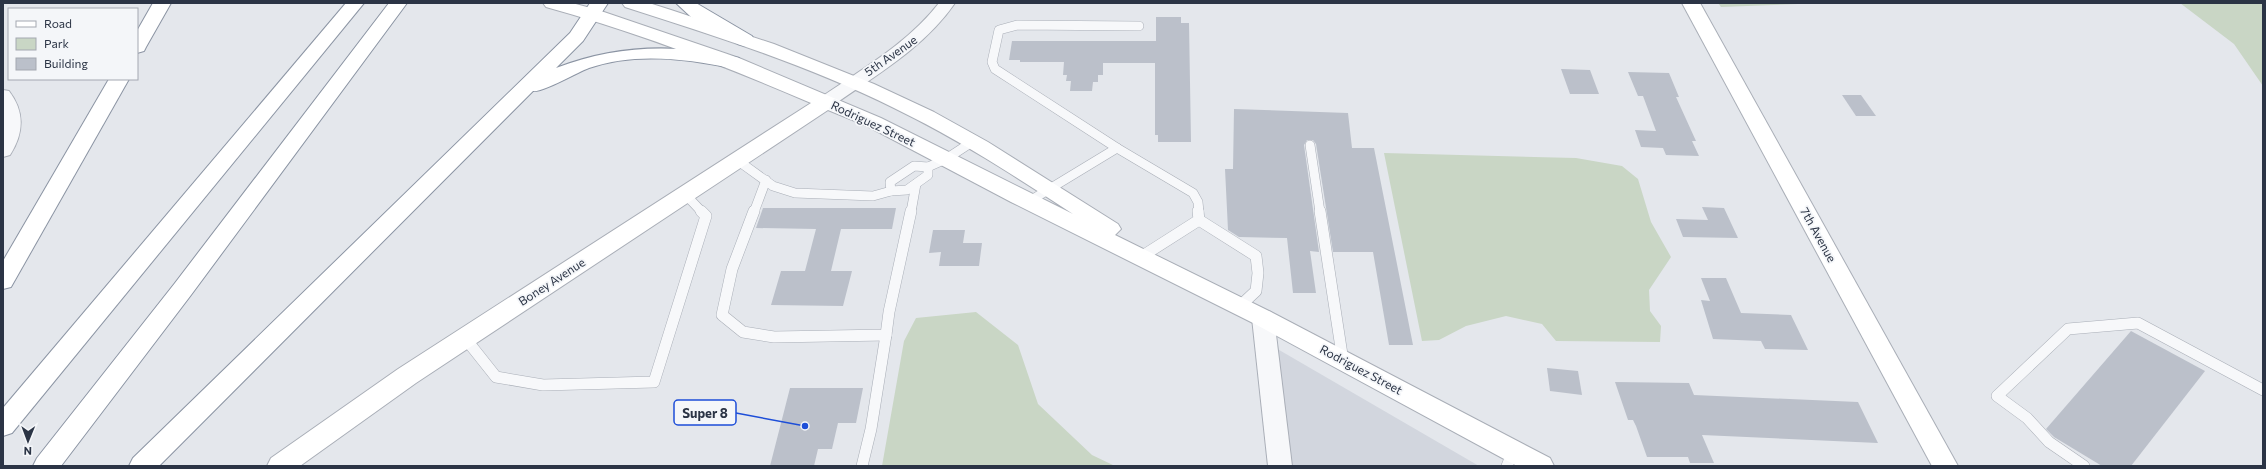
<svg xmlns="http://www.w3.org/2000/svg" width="2266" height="469" font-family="Commissioner,sans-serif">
	<rect width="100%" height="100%" fill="#e4e7ec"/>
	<path fill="#d2d6de" d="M1274,347l205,119h-191z"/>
	<g fill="#c9d6c5">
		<path d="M1718,3h79l1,1 -77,3z"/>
		<path d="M2180,3h83v83l-29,-42z"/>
		<path d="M1384,153l192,5 46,8 16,13 13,43 20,35 -22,33 1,21 11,15 -1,16 -104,-1 -14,-17 -36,-8 -40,10 -27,14 -17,1z"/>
		<path d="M976,312l42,33 20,59 54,51 23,11h-233l22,-125 12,-23z"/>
	</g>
	<g fill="#bbc0ca">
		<path d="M1156,17h25v6h8l2,119h-33v-7h-3v-72h-52v12h-5v7h-5l-1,9h-22l1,-10h-5l1,-6h-4l1,-13h-44v-2h-11l3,-19h144z"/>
		<path d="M1561,69l29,1 9,24h-29z"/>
		<path d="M1628,72l41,1 10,24h-3l20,44h-4l7,15 -33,-1 -3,-7 -22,-1 -6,-17 21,1 -13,-35h-5z"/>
		<path d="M1842,95h19l15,21h-20z"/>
		<path d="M1234,109l114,4 4,35h22l39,197h-24l-16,-93h-40l-17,-108 -3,-4h-6l-3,5 15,107 -9,-1 6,42h-23l-6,-55 -48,-1 -11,-7 -3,-61h8z"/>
		<path d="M1702,207l22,1 14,30 -55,-1 -7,-18 32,1z"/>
		<path d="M763,208h133l-4,21h-51l-10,42h21l-9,35 -72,-1 10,-34h24l11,-42 -60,-1z"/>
		<path d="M933,230h32l-2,13h19l-3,23h-40l2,-14 -12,1z"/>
		<path d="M1701,278h25l15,35 50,2 17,35 -43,-1 -4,-8 -48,-2 -12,-39 9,1z"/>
		<path d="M2131,331l74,40 -74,95h-29l-48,-29 -8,-8z"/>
		<path d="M1547,368l31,3 4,24 -32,-4z"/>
		<path d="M1615,382l74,1 5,12 164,7 20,41 -176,-8 12,28h-24l-2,-6h-41l-11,-31 -3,-6h-5z"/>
		<path d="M790,388h73l-7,35h-18l-6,26h-14l-4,17h-44z"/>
	</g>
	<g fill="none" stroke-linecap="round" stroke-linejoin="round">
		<defs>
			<g id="lane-far1">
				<path d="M1310,145l10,67"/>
				<path d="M1117,148l76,45 5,9 1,10"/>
				<path d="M737,160l36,26 22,7 78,3 18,-5"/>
				<path d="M914,166l14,1v8l-21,15 -16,1 -1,-9z"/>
				<path d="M928,167l18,-8 26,-17"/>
				<path d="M685,194l17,18"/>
				<path d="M1028,202l89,-54 -122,-79 -3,-7 7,-32 18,-5 122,1"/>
				<path d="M754,212l12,-32"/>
				<path d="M911,212l5,-28"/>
			</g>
			<g id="lane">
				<path d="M754,211l-22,58 -10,46 21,17 31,5 112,-2 3,-23 22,-101"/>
				<path d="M1320,211l23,150"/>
				<path d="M1199,220l57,36 2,17 -2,18 -16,15"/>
				<path d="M1141,257l58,-37 -1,-9"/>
				<path d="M465,338l31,39 47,8 111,-3 52,-166 -5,-5"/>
				<path d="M862,466l9,-37 15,-94"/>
				<path d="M1507,466l6,-15"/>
				<path d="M2084,466l-35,-24 -22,-24 -30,-22 71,-67 70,-6 125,67"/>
			</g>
			<g id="street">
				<path d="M939,3h16c-31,45 -79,72 -123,103l-6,1 -6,-1 -3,-4 3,-4c42,-29 87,-54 119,-95z"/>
				<path d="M3,90l6,1c16,21 15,42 1,64l-7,2z"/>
				<path d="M1263,310l8,2 3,6 18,148h-24l-16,-148 3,-6z"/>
			</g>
			<g id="secondary">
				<path d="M543,3h29l26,7 141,48 142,60 192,96c-58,-38 -117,-76 -179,-106 -87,-43 -178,-72 -269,-101l-3,-4h27l22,7 103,34 100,40 60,28 54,30 130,82 3,5 -6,6 156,77 279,146 4,8h-37l-262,-142 -244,-122 -144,-76 -39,-16 -412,273 -116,83h-33l4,-8 127,-89 413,-266c-86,-37 -174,-71 -265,-96z"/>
				<path d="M1682,3h18l258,463h-26z"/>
			</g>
			<g id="highway">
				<path d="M153,3h18l-25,44 -2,4 -7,2v-22z"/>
				<path d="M346,3h18l-352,430 -9,3v-28z"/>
				<path d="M389,3h18l-216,292 -130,171h-28l4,-8 138,-175z"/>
				<path d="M590,3h18l-25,38 -27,27c59,-23 121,-25 183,-10l2,4 -2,4 -7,2c-46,-9 -97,-16 -143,0 -11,4 -47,25 -56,23l-374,375h-30l4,-8 437,-425z"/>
				<path d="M676,3h20l56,33 2,4 -2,4 -7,2 -7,-2 -47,-27z"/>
				<path d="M109,79h20l-118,208 -8,2v-28z"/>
			</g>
		</defs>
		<use href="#lane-far1" stroke="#a9aeb7" stroke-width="10"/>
		<use href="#lane" stroke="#a9aeb7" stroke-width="12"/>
		<use href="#street" stroke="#a9aeb7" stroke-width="2"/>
		<use href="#secondary" stroke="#a9aeb7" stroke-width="2"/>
		<use href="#highway" stroke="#8b94a3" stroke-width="2"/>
		<use href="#lane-far1" stroke="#f7f8fa" stroke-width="9"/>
		<use href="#lane" stroke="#f7f8fa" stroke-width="11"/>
		<use href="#street" fill="#f7f8fa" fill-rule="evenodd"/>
		<use href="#secondary" fill="#fff" fill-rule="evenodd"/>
		<use href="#highway" fill="#fff" fill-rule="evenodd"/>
	</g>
	<g text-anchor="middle" stroke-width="3.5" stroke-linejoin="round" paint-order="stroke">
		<g font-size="12" fill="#2b3445" stroke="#f4f6f9">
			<text transform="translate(891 56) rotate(-35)" y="4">5th Avenue</text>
			<text transform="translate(873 124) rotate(25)" y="4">Rodriguez Street</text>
			<text transform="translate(1818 235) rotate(61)" y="4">7th Avenue</text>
			<text transform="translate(552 282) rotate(-33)" y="4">Boney Avenue</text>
			<text transform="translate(1361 370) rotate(28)" y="4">Rodriguez Street</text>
		</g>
	</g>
	<path fill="none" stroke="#1d4ed8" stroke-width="1.5" d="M805 426L736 413"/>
	<circle fill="#1d4ed8" stroke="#f4f6f9" stroke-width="1.5" cx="805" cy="426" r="4"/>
	<rect fill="#f4f6f9" stroke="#1d4ed8" stroke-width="1.5" x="674" y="400" width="62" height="25" rx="4"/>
	<g font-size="13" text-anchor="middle" font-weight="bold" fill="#2b3445">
		<text x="705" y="418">Super 8</text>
	</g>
	<rect width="2266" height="469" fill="none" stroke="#2b3445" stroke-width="8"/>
	<rect x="8" y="8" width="130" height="72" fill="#f4f6f9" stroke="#a4a8b1"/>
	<rect x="16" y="21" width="20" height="6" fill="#ffffff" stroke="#a4a8b1"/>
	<text x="44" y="28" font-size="12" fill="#2b3445">Road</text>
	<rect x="16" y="38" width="20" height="12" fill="#c9d6c5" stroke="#a4a8b1"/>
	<text x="44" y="48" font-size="12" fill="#2b3445">Park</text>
	<rect x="16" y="58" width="20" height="12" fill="#bbc0ca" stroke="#a4a8b1"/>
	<text x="44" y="68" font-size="12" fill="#2b3445">Building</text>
	<g transform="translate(28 441) rotate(181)" stroke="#f4f6f9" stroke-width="3" paint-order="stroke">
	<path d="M0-3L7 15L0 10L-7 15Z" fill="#2b3445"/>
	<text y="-6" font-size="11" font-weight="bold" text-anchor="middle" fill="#2b3445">N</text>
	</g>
</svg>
